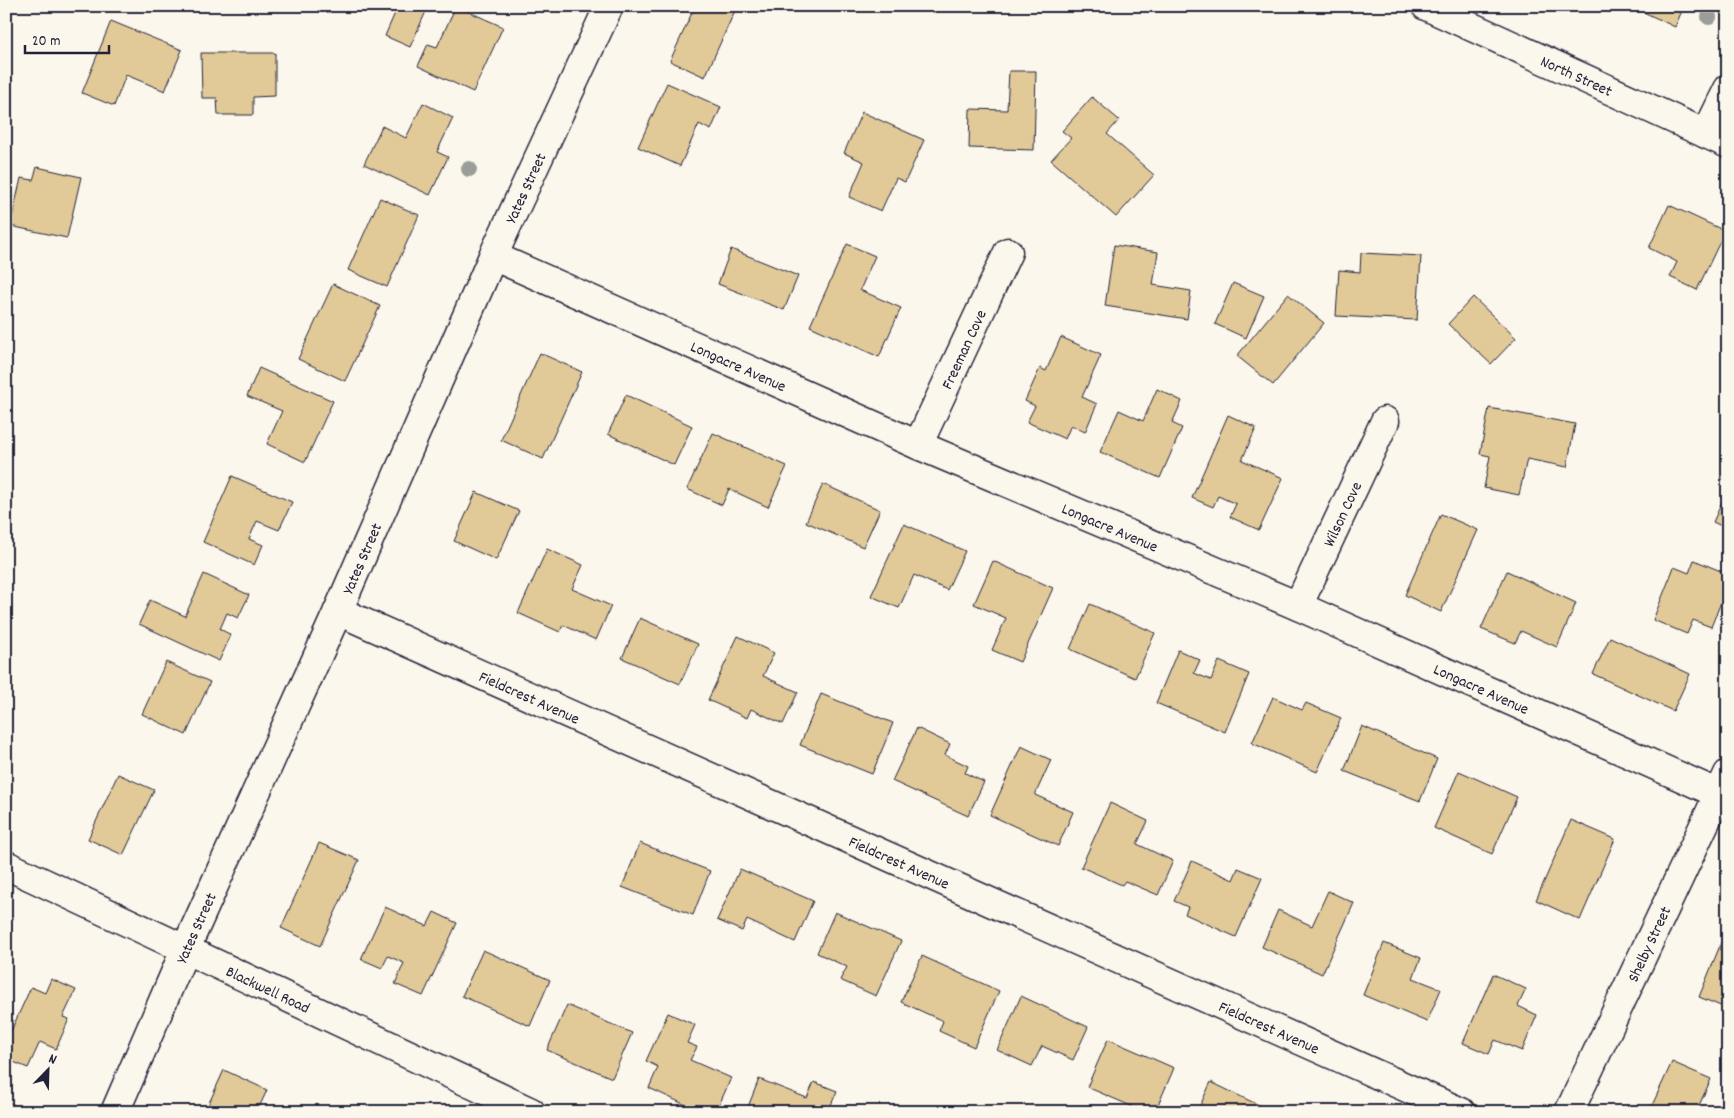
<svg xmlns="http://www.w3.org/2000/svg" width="1734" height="1118" font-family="Dekko,sans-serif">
	<rect width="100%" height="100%" fill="#fbf7ec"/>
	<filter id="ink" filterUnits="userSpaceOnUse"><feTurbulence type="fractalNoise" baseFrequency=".02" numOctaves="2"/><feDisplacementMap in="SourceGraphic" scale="10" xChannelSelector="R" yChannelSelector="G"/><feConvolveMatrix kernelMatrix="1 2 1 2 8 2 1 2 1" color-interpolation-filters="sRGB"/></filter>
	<g filter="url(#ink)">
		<g fill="#e1c998" stroke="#22223b">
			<path d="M398,6l30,1 -18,40 -25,-11z"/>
			<path d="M456,6l47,21 -30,65 -55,-26 10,-22 9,3z"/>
			<path d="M695,6h42l-32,71 -35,-16z"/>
			<path d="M1631,6h53l-9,21z"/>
			<path d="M111,21l71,29 -17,41 -39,-16 -12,31 -32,-13z"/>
			<path d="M201,53h74v43l-22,1v18h-35l-1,-17h-15z"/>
			<path d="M1009,71h27l-2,79 -65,-2 1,-39 37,1z"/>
			<path d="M667,83l54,24 -10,23 -12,-6 -19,42 -42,-19z"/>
			<path d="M1092,97l27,23 -12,14 47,41 -38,42 -65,-57 20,-22 -9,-7z"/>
			<path d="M423,103l30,15 -16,34 11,5 -18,38 -66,-31 18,-38 24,12z"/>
			<path d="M862,112l62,28 -19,42 -9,-4 -15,33 -32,-14 15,-35 -20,-9z"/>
			<path d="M37,167l44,10 -14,61 -57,-12 11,-48 12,2z"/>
			<path d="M380,198l39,17 -32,72 -39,-17z"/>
			<path d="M1669,205l56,26 -28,59 -27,-13 7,-15 -28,-14z"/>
			<path d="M847,244l28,12 -15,34 41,18 -22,49 -69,-31z"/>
			<path d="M1114,245l44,7 -5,33 38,6 -4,28 -82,-13z"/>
			<path d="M731,249l67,27 -14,34 -66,-26z"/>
			<path d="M1361,253l60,3 -4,64 -81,-4 3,-46 21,2z"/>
			<path d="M1233,283l31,13 -18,42 -31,-14z"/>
			<path d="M333,284l47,22 -35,75 -47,-22z"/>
			<path d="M1288,294l36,29 -51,62 -36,-29z"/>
			<path d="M1473,297l43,41 -25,26 -43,-40z"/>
			<path d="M1061,337l40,18 -19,42 15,7 -12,28 -14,-7 -6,14 -38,-17 8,-16 -10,-5 15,-33 6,3z"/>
			<path d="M540,353l42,19 -39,87 -42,-19z"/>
			<path d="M259,368l74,33 -28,61 -38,-18 15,-33 -35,-15z"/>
			<path d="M1157,389l25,12 -10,22 10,5 -22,50 -60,-26 19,-42 24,11z"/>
			<path d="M626,395l66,31 -18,39 -66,-31z"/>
			<path d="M1489,408l86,16 -8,43 -40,-8 -8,36 -35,-7 6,-32 -10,-2z"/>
			<path d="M1228,415l28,13 -14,32 41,18 -24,52 -29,-13 6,-13 -18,-8 -5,11 -21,-9z"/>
			<path d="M713,433l74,33 -19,41 -39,-18 -7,16 -35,-16z"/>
			<path d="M232,476l60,26 -13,28 -22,-9 -8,18 14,6 -9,20 -51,-23z"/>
			<path d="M823,484l57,26 -17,37 -57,-25z"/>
			<path d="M1728,489v40l-15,-7z"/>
			<path d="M476,492l43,19 -23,49 -42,-19z"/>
			<path d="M1441,514l37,16 -37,82 -36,-17z"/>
			<path d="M904,524l61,27 -18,39 -33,-15 -15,33 -28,-12z"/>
			<path d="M547,549l36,16 -11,24 39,17 -15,34 -33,-15 -3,7 -42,-19z"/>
			<path d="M1694,560l34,14v11l-17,42 -18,-7 -6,14 -34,-14 21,-53 15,6z"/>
			<path d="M993,561l60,27 -33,74 -28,-12 14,-32 -32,-14z"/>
			<path d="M1507,571l69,32 -19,44 -36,-16 -6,12 -34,-14z"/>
			<path d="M204,574l45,21 -11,23 -11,-5 -7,16 11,6 -12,26 -80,-37 11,-24 35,16z"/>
			<path d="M1090,604l65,29 -20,45 -65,-29z"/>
			<path d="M640,618l58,26 -18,40 -58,-26z"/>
			<path d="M738,636l36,17 -11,23 35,16 -15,32 -32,-15 -4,9 -39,-18z"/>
			<path d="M1610,637l80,37 -17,37 -80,-37z"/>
			<path d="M1178,650l22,10 -6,13 17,7 8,-19 30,13 -24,58 -69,-29z"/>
			<path d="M166,662l44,20 -24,53 -44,-21z"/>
			<path d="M821,694l72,29 -21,51 -72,-29z"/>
			<path d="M1273,697l29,13 4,-7 35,15 -24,54 -65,-29z"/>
			<path d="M1362,726l75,33 -17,42 -76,-30z"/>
			<path d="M917,728l33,16 -5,11 23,11 -3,7 19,9 -16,34 -76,-35z"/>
			<path d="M1021,746l30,14 -16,35 38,17 -15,34 -68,-31z"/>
			<path d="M1459,771l58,26 -25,57 -58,-26z"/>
			<path d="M118,774l36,16 -31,65 -35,-16z"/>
			<path d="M1110,803l38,18 -11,23 36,17 -15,34 -33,-14 -3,4 -41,-18z"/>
			<path d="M1571,820l44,19 -35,81 -44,-20z"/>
			<path d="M319,843l40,17 -39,86 -39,-18z"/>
			<path d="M640,843l70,28 -17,44 -71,-28z"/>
			<path d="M1192,861l41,19 5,-12 24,10 -26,59 -51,-23 3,-7 -14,-6z"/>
			<path d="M740,869l73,32 -18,41 -48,-22 -5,11 -25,-11z"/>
			<path d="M1328,891l26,12 -32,71 -60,-27 16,-37 34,16z"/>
			<path d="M385,907l42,19 7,-14 23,11 -34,73 -28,-12 9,-21 -16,-7 -6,12 -21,-9z"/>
			<path d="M835,912l66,29 -25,55 -36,-16 7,-13 -30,-14z"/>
			<path d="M1728,926v83l-29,-12z"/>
			<path d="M1384,943l37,15 -8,20 28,11 -14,33 -64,-27z"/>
			<path d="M483,950l67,30 -20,46 -68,-30z"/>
			<path d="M922,956l77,35 -25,56 -35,-16 4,-10 -42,-19z"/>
			<path d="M1493,974l33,15 -8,17 19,9 -15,36 -27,-11 -6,14 -26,-11z"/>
			<path d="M51,979l25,11 -13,27 6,2 -13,30 -16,-7 -12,26 -22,-9v-17l25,-55 14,6z"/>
			<path d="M1021,996l67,31 -15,33 -31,-14 -10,20 -35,-16z"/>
			<path d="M567,1005l65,28 -20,45 -65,-28z"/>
			<path d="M668,1013l27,12 -8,18 10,4 -7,13 41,18 -15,34h-15l-52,-24 9,-21 -12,-6z"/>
			<path d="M1108,1039l66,29 -19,44h-27l3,-6 -44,-19z"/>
			<path d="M1672,1062l39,17 -15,33h-47z"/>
			<path d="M224,1070l43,20 -10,22h-52z"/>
			<path d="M759,1079l48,19 7,-16 23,9 -9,21h-82z"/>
			<path d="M1211,1082l37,18 27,12h-78z"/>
			<path d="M6,1101l24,11h-24z"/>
		</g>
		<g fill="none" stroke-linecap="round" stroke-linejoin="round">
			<defs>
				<g id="minor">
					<path id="s1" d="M1426,6l302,138"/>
					<path d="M1706,134l22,-45"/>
					<path id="s2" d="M493,256l425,189 380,161 430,192"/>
					<path id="s3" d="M918,445l90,-193"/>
					<path id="s4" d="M1298,606l87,-185"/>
					<path id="s5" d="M338,611l1123,501"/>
					<path id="s6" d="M6,865l525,247"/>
					<path id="s7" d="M115,1112l70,-162 153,-339 155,-355 116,-250"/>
					<path id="s8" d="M1569,1112l159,-338"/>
				</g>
			</defs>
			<use href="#minor" stroke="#22223b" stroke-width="31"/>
			<use href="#minor" stroke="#fbf7ec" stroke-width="28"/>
		</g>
		<g fill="#9a9d99">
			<circle cx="1709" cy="17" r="8"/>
			<circle cx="469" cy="169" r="8"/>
		</g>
	</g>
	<g text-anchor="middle" stroke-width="4" stroke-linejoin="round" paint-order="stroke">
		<g font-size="16" fill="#22223b" stroke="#fbf7ec">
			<text dy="6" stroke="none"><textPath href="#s1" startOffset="166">North Street</textPath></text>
			<text dy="6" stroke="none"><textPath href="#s7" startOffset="1011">Yates Street</textPath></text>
			<text dy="6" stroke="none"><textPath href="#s3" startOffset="106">Freeman Cove</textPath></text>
			<text dy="6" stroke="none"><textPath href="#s2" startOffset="269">Longacre Avenue</textPath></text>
			<text dy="6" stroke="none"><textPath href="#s4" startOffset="102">Wilson Cove</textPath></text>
			<text dy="6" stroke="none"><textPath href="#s2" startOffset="674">Longacre Avenue</textPath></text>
			<text dy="6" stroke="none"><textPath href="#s7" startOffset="606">Yates Street</textPath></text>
			<text dy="6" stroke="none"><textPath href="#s2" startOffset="1079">Longacre Avenue</textPath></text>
			<text dy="6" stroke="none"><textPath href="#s5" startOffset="210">Fieldcrest Avenue</textPath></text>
			<text dy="6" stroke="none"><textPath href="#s5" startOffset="615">Fieldcrest Avenue</textPath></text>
			<text dy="6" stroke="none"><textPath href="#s7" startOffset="201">Yates Street</textPath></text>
			<text dy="6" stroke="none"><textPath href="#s8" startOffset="186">Shelby Street</textPath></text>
			<text dy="6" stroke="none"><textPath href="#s6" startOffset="290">Blackwell Road</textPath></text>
			<text dy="6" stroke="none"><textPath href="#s5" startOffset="1020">Fieldcrest Avenue</textPath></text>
		</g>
	</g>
	<rect width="1734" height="1118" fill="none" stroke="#fbf7ec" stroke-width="25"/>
	<rect x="12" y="12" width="1709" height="1093" fill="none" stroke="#22223b" stroke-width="2" filter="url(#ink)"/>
	<g transform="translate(48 1070) rotate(23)" stroke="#fbf7ec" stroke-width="4" paint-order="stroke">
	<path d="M0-4L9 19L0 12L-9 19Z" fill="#22223b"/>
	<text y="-8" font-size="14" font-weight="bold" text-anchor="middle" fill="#22223b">N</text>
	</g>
	<path d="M25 45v8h84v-8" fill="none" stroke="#22223b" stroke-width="2.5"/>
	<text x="32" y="45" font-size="15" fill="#22223b" stroke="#fbf7ec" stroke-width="4" paint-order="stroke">20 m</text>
</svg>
